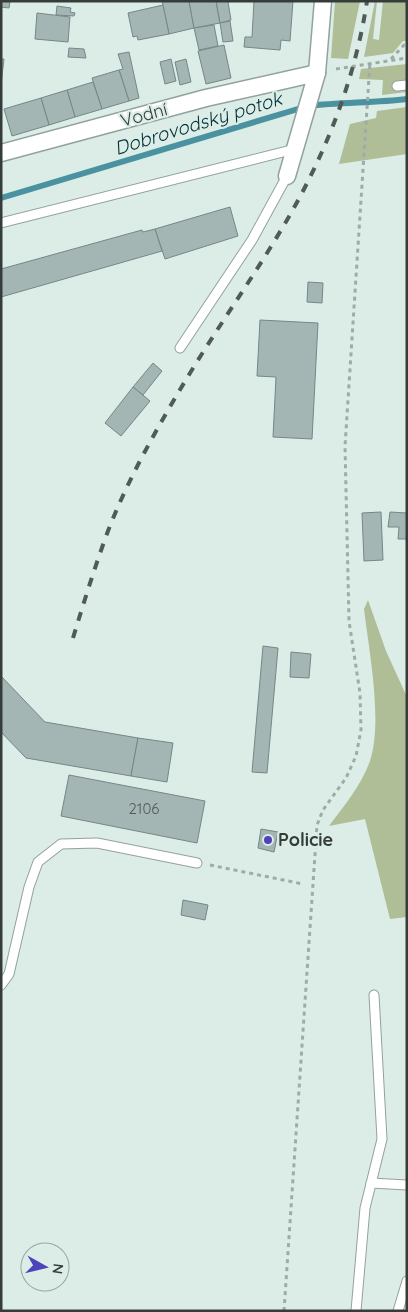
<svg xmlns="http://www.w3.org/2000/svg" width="408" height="1312" font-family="Quicksand,sans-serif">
	<rect width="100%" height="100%" fill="#dbede6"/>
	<g fill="#afbe96">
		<path d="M335,1h25l-12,58 -17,-1z"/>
		<path d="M375,1h2l-4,38 6,1 4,-39h24v40h-4l-10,12 -29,4z"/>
		<path d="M407,64v28l-25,3 1,-15 -24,-1 2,-10z"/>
		<path d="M407,107v47l-68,10 11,-40 26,-6 1,-7z"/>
		<path d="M368,600l18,51 21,46v220l-17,2 -25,-100 -36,7c15,-20 32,-40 41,-65 13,-40 -1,-110 -6,-152z"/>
	</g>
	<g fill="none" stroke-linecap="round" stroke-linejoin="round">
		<path stroke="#4b92a0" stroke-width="6" d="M1,198l307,-92c33,-4 66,-3 99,-7"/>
	</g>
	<g fill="#a3b6b4" stroke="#758786">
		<path d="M1,1h9l-1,7 -8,-1z"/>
		<path d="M162,1h27l5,27 -25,6z"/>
		<path d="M189,1h27l4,22 -26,5z"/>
		<path d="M216,1h16l-4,1 3,18 -11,3z"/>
		<path d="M254,1h39l-3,40 -9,-1 -1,10 -36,-3 1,-10h7z"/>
		<path d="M163,5l6,29 -31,6 -1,-4 -4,1 -5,-24z"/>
		<path d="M57,6l14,2 -1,4 5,1 -1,3 -18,-1z"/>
		<path d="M37,13l33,4 -2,25 -33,-3z"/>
		<path d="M230,21l3,20 -10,1 -3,-19z"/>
		<path d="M214,25l4,21 -19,4 -5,-22z"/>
		<path d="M224,45l7,33 -25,6 -8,-33z"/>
		<path d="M69,48l15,1 2,9 -18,-1z"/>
		<path d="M129,52l10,46 -10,3 -10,-31 4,-1 -5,-15z"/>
		<path d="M1,59h3l-3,25z"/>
		<path d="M171,59l5,22 -11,3 -5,-22z"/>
		<path d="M186,59l5,23 -11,3 -5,-23z"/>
		<path d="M119,70l10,31 -27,8 -10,-31z"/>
		<path d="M93,82l9,27 -27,8 -8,-27z"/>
		<path d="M67,90l8,27 -26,8 -8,-27z"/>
		<path d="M41,98l8,27 -37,11 -8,-27z"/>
		<path d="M230,207l8,29 -73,23 -10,-30z"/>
		<path d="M155,229l7,22 -161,46v-28l141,-39 1,2z"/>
		<path d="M308,282l15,1 -1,20 -15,-1z"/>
		<path d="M260,320l58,3 -6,116 -39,-2 3,-60 -19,-1z"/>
		<path d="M153,363l9,8 -19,24 -10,-8z"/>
		<path d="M133,387l17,14 -29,35 -16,-13z"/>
		<path d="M381,512l2,48 -19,1 -2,-48z"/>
		<path d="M390,512l17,1v26h-9l1,-12h-11z"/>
		<path d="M263,646l15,2 -11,125 -15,-1z"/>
		<path d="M291,652l20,2 -2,24 -19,-1z"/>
		<path d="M1,676l44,46 93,16 -7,38 -105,-18 -25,-26z"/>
		<path d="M138,738l35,5 -6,39 -36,-6z"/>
		<path d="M69,775l136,26 -8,42 -136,-27z"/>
		<path d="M261,829l17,3 -4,20 -16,-4z"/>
		<path d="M183,900l25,5 -3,15 -24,-5z"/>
	</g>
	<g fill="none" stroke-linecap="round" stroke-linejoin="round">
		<defs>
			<g id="lane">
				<path d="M397,86l10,-1"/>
				<path d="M1,223l294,-74"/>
				<path d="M180,348l72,-108 35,-64"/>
				<path d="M1,985l8,-11 20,-87 9,-25 23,-18 36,-1 100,20"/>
				<path d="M371,1183l36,2"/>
				<path d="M356,1311l9,-103 17,-69 -8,-144"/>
				<path d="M398,1311l9,-30"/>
			</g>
			<g id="street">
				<path d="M1,153l205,-55 111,-25"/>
				<path d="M287,176l30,-103 6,-72"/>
			</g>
		</defs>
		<use href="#lane" stroke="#92a29c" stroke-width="11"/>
		<use href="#street" stroke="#92a29c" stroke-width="19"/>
		<g stroke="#9eaca6" stroke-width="3" stroke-dasharray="4 4" stroke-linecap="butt">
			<path d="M391,59l13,-14h3"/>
			<path d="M336,69l71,-11"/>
			<path d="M210,865l93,19"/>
			<path d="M284,1311l33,-486 6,-15 23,-32 10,-22 5,-26 -1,-37 -11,-72 -4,-175 25,-384"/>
		</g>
		<use href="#lane" stroke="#fff" stroke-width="9"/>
		<use href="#street" stroke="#fff" stroke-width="16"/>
		<path stroke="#515a56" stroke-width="4" stroke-dasharray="9 9" stroke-linecap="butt" d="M73,638c11,-36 22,-72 35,-107 20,-52 48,-101 76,-148 34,-57 74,-112 107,-170 37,-65 65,-138 76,-212"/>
	</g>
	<circle fill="#4e43ba" stroke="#dbede6" stroke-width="2" cx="268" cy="840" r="5"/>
	<g text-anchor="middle" stroke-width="4.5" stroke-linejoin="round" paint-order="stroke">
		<g font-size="15" fill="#505a58">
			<text x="144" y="814">2106</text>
		</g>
		<g font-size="18" fill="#353c39" stroke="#dbede6">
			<text transform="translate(144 115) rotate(-15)" y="6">Vodní</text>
		</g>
		<g font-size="18" font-weight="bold" fill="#353c39" stroke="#dbede6" text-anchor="start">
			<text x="278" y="846">Policie</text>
		</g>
		<g font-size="19" font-style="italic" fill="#00313a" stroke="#dbede6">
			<text transform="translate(198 123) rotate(-17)" y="7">Dobrovodský potok</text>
		</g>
	</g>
	<rect width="408" height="1312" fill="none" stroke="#353c39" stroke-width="5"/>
	<g transform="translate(45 1267) rotate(98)"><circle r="24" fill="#dbede6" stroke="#99a6a1"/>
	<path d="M0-4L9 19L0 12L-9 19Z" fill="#4e43ba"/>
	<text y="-8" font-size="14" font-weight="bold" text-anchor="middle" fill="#353c39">N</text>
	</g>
</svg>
